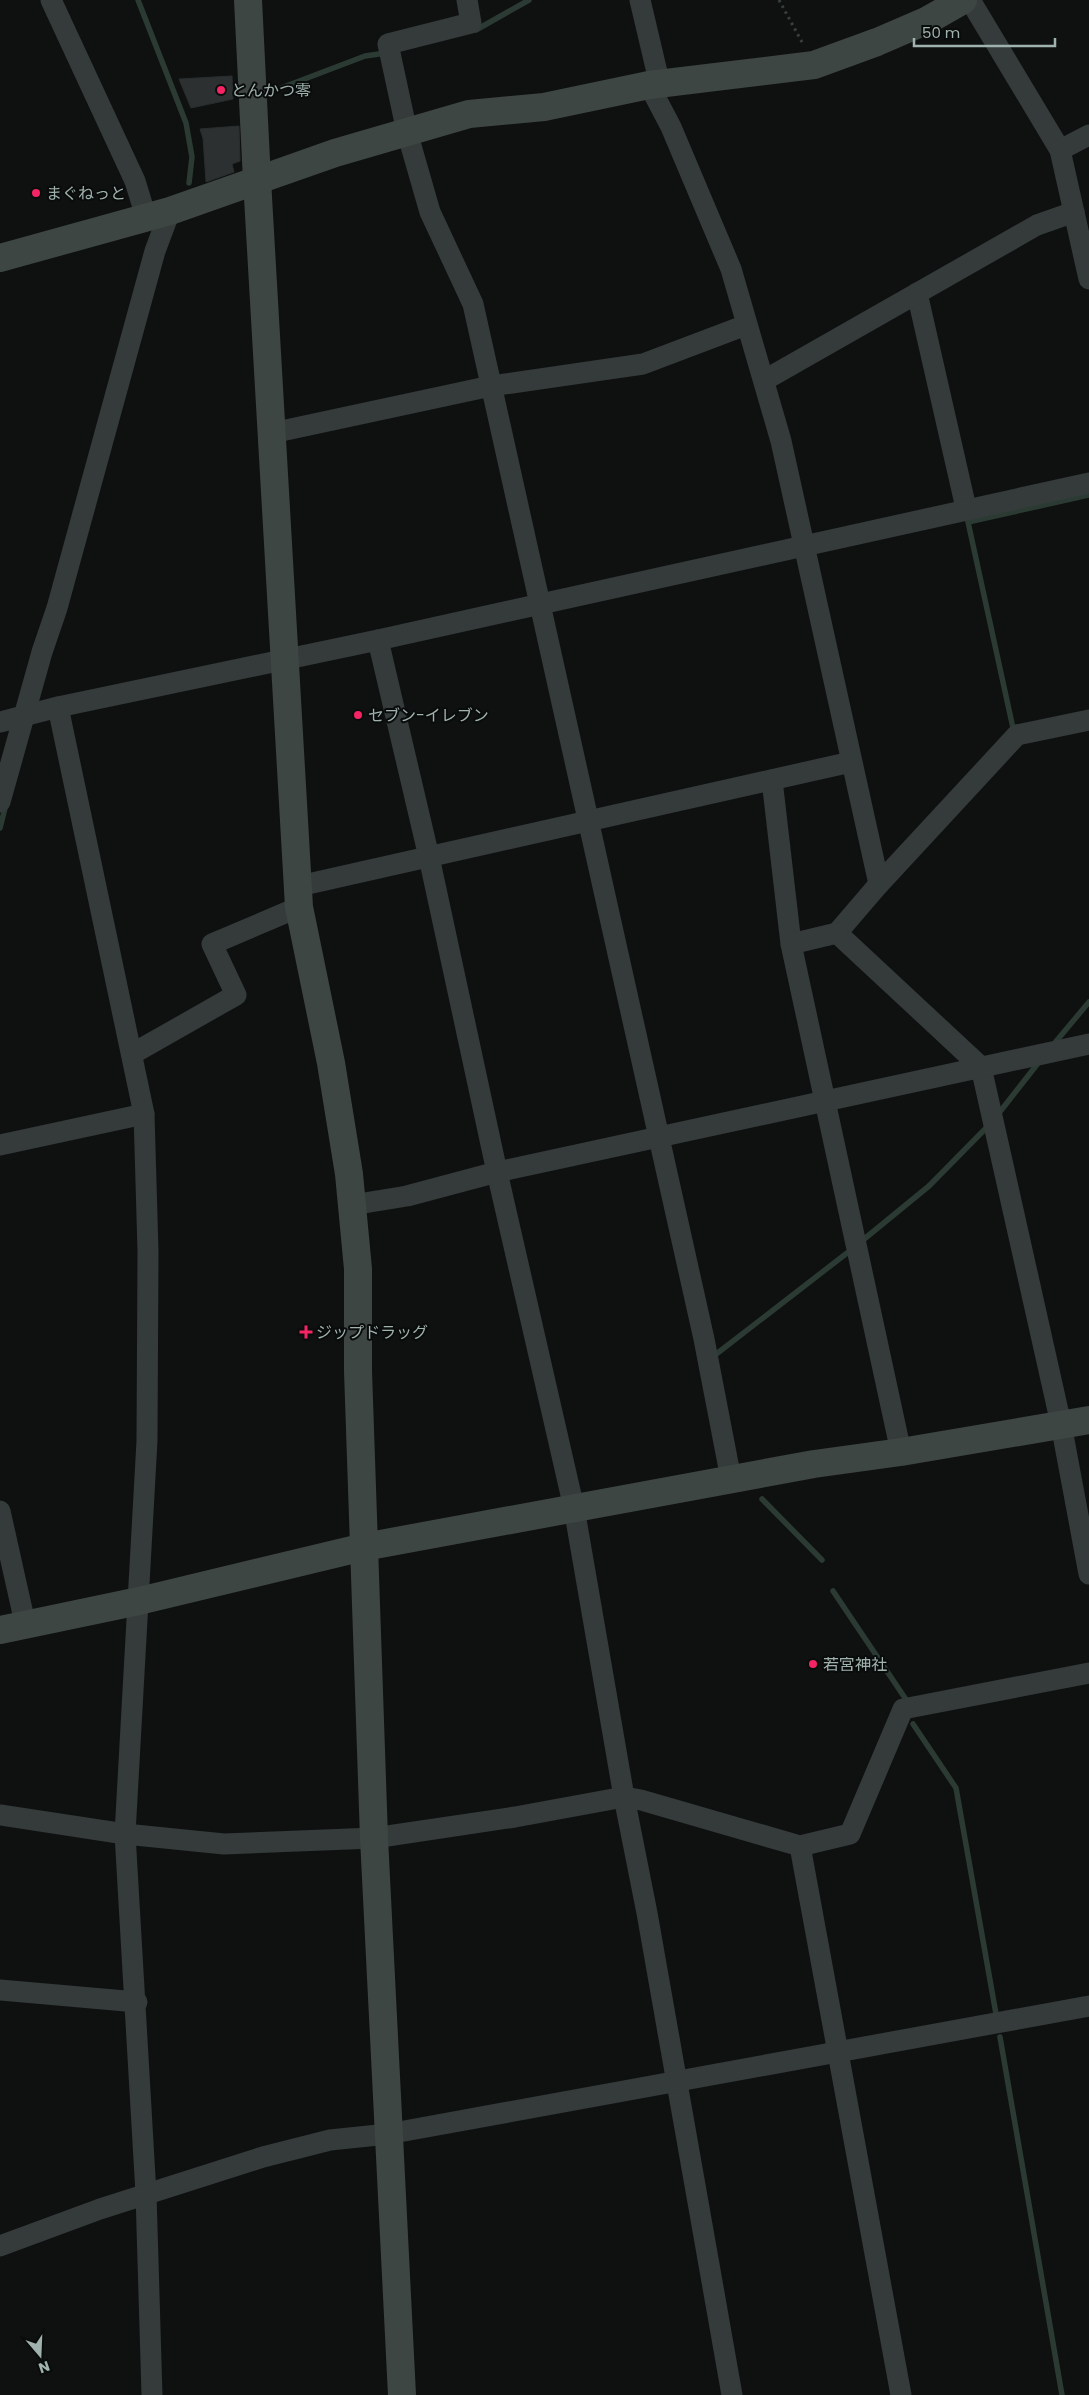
<svg xmlns="http://www.w3.org/2000/svg" width="1089" height="2395" font-family="Poppins,'Noto Sans JP',sans-serif">
	<rect width="100%" height="100%" fill="#0f1111"/>
	<g fill="none" stroke-linecap="round" stroke-linejoin="round">
		<g stroke="#2b3b33" stroke-width="5.5">
			<path d="M138,0l48,123 6,34 -3,26"/>
			<path d="M476,30l53,-30"/>
			<path d="M273,91l92,-35 14,-2"/>
			<path d="M1018,727l-5,1 -45,-206 121,-27"/>
			<path d="M0,828l6,-24"/>
			<path d="M1053,1045l36,-43"/>
			<path d="M999,1113l40,-51"/>
			<path d="M863,1240l66,-54 59,-60"/>
			<path d="M715,1355l132,-102"/>
			<path d="M762,1499l60,61"/>
			<path d="M833,1591l74,110"/>
			<path d="M913,1724l43,64 40,226"/>
			<path d="M1000,2037l62,358"/>
		</g>
	</g>
	<g fill="#2c3030" stroke="#292d2d">
		<path d="M232,76l1,23 -42,9 -12,-29z"/>
		<path d="M239,126l1,35 -8,3 2,8 -28,10 -3,-44 -3,-9z"/>
	</g>
	<g fill="none" stroke-linecap="round" stroke-linejoin="round">
		<path stroke="#383f3d" stroke-width="3" stroke-dasharray="2.5 4" stroke-linecap="butt" d="M779,0l24,44"/>
		<g stroke="#343b3a" stroke-width="21">
			<path d="M51,0l84,181 11,36"/>
			<path d="M467,0l4,23 -83,21 19,88 23,80 43,92 231,1035 27,140"/>
			<path d="M640,0l20,85"/>
			<path d="M970,0l90,150 29,129"/>
			<path d="M649,85l22,42 60,142 50,172 98,443"/>
			<path d="M1060,150l29,-15"/>
			<path d="M917,293l49,215"/>
			<path d="M765,380l272,-155 37,-13"/>
			<path d="M272,433l219,-47 152,-22 103,-39"/>
			<path d="M378,640l51,217 68,315 77,336 50,289 23,116 85,482"/>
			<path d="M58,707l86,407 4,137 -1,190 -22,393 21,360 6,201"/>
			<path d="M1089,720l-72,15 -138,149 -42,49 144,134 80,357 28,150"/>
			<path d="M0,722l58,-15 320,-67 711,-157"/>
			<path d="M772,780l19,164 110,508"/>
			<path d="M0,802l42,-150 15,-44 98,-357 15,-40"/>
			<path d="M299,886l552,-124"/>
			<path d="M791,944l46,-11"/>
			<path d="M132,1054l104,-59 -24,-51 87,-37"/>
			<path d="M0,1145l144,-31"/>
			<path d="M352,1205l55,-9 90,-24 592,-128"/>
			<path d="M0,1511l25,112"/>
			<path d="M0,1815l125,19 99,10 150,-6 141,-21 109,-20 17,3 159,46 50,-12 53,-125 186,-36"/>
			<path d="M800,1846l101,549"/>
			<path d="M0,1990l137,12"/>
			<path d="M0,2246l100,-37 163,-52 67,-17 58,-6 701,-128"/>
		</g>
		<g stroke="#3e4644" stroke-width="28">
			<path d="M248,0l9,180 42,727 32,156 18,111 9,95v102l16,467 28,557"/>
			<path d="M0,258l170,-47 165,-58 134,-39 75,-7 105,-22 165,-20 63,-23 51,-22 35,-20"/>
			<path d="M0,1630l139,-29 225,-54 450,-83 87,-12 188,-32"/>
		</g>
	</g>
	<g fill="#f42465" stroke="#0a0c0c" stroke-width="2">
		<circle cx="221" cy="90" r="5"/>
		<circle cx="36" cy="193" r="5"/>
		<circle cx="358" cy="715" r="5"/>
		<path d="M303.5 1324.5h5v5h5v5h-5v5h-5v-5h-5v-5h5z"/>
		<circle cx="813" cy="1664" r="5"/>
	</g>
	<g text-anchor="middle" stroke-width="4" stroke-linejoin="round" paint-order="stroke">
		<g font-size="16" fill="#a0b2ad" stroke="#0a0c0c" text-anchor="start">
			<text x="231" y="96">とんかつ零</text>
			<text x="46" y="199">まぐねっと</text>
			<text x="368" y="721">セブン-イレブン</text>
			<text x="316" y="1338">ジップドラッグ</text>
			<text x="823" y="1670">若宮神社</text>
		</g>
	</g>
	<g transform="translate(40 2355) rotate(161)" stroke="#0a0c0c" stroke-width="4" paint-order="stroke">
	<path d="M0-4L9 19L0 12L-9 19Z" fill="#a0b2ad"/>
	<text y="-8" font-size="14" font-weight="bold" text-anchor="middle" fill="#a0b2ad">N</text>
	</g>
	<path d="M914 38v8h141v-8" fill="none" stroke="#a0b2ad" stroke-width="2.5"/>
	<text x="922" y="38" font-size="15" fill="#a0b2ad" stroke="#0a0c0c" stroke-width="4" paint-order="stroke">50 m</text>
</svg>
